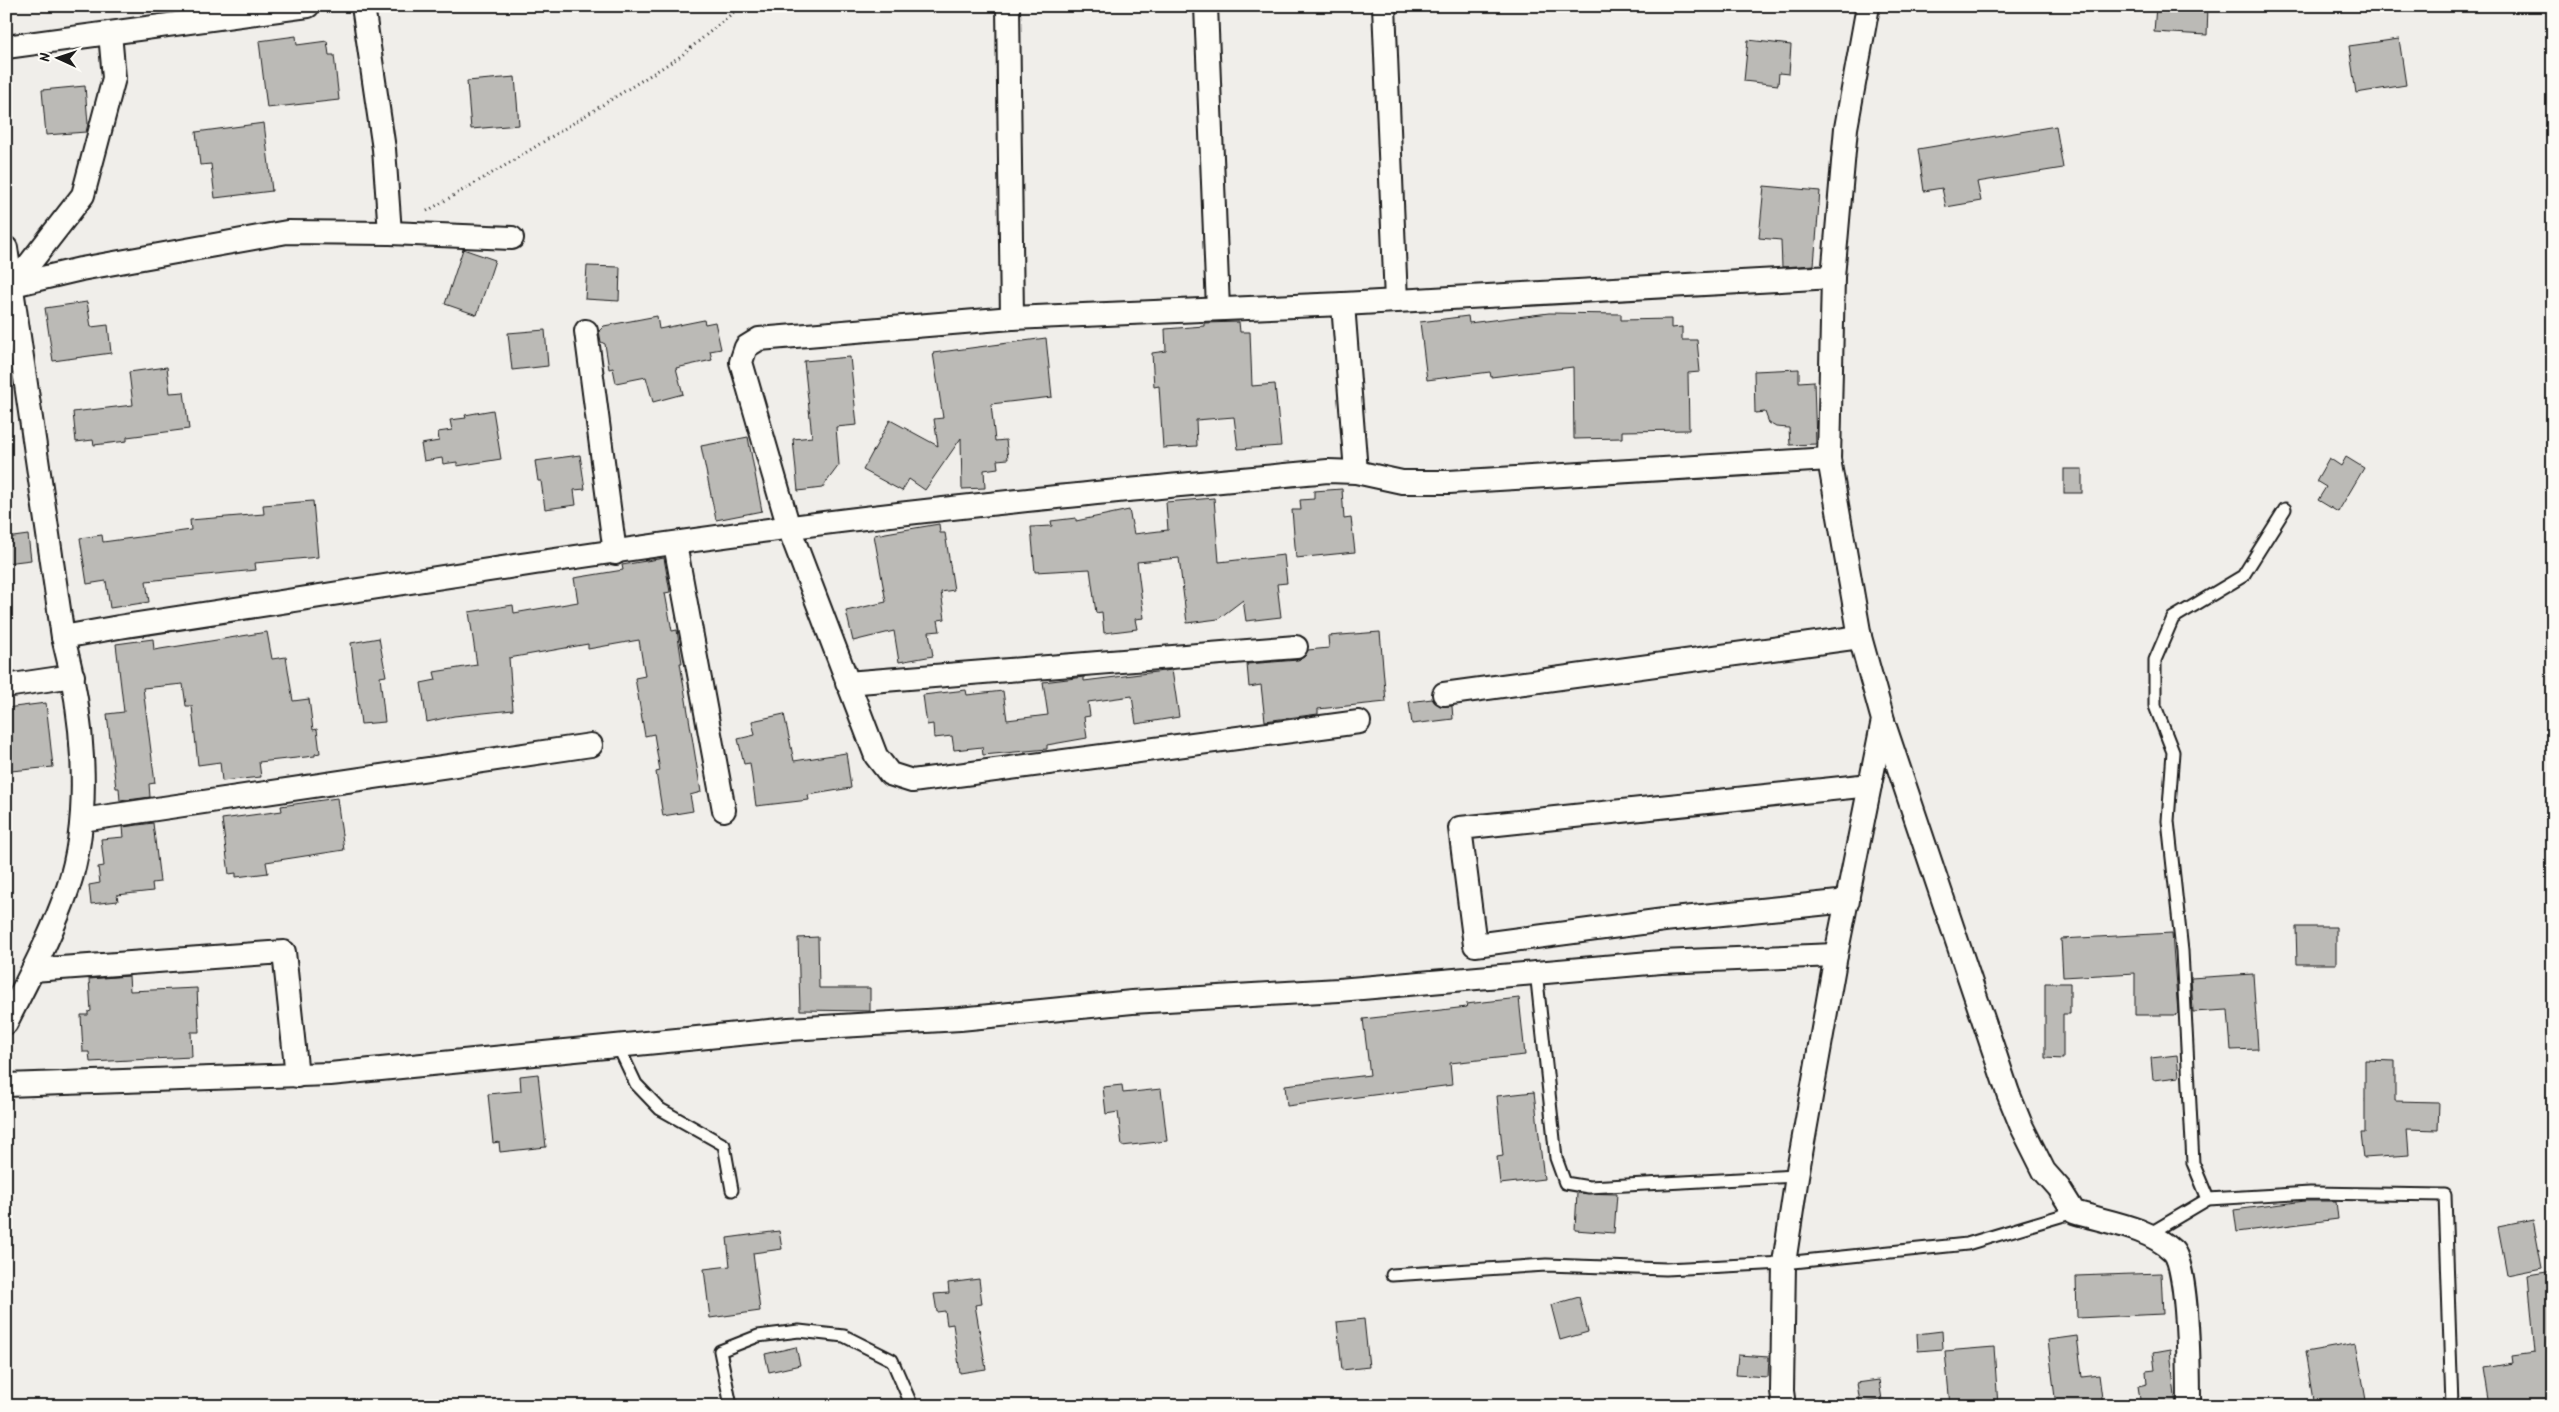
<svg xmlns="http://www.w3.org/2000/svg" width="2559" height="1412" font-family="Kalam,sans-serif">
	<rect width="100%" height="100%" fill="#f0eeea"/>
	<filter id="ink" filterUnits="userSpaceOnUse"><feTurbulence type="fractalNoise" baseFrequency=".02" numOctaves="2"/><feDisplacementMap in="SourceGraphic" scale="10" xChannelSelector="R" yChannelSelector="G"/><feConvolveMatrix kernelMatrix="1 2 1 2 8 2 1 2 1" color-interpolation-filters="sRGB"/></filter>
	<g filter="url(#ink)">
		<g fill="#bbbab6" stroke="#1c1c1c">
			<path d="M2156,6h52l-1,29 -53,-3z"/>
			<path d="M296,36l1,9 30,-4 2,14h5l5,45 -72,8 -8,-67z"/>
			<path d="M2399,39l7,46 -50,8 -7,-47z"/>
			<path d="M1748,40l43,5 -2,29 -10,-1 -1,12 -34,-4z"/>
			<path d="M515,77l4,48 -48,4 -4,-48z"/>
			<path d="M85,86l3,38 -2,8 -40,3 -4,-45z"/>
			<path d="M264,123l8,68 -57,7 -4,-34 -11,1 -4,-33z"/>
			<path d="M2056,126l7,42 -86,14 4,19 -35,6 -4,-19 -18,3 -6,-42z"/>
			<path d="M1764,186l56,5 -6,74 -32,2 -1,-27 -22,-2z"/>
			<path d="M463,249l32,11 -18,55 -32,-11z"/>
			<path d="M587,266l33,1 -1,34 -34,-2z"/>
			<path d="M87,302l4,25 17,-2 3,28 -58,8 -8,-53z"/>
			<path d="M1549,313l72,1v6l50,-1v9l11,-1v13h15l3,32 -12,1 1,57 -67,1v7l-48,1 -1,-72 -82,10 -1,-5 -63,8 -7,-58 48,-6 1,7z"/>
			<path d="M657,316l2,13 45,-9 1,4 10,-2 6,27 -11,2 2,9 -36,8 7,26 -30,8 -7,-25 -30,6 -3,-15 -4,1 -4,-25 -4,-2 -2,-11 5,-5z"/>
			<path d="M1239,322l1,10h10l2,54 23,-2 6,62 -43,3 -4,-32 -38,3 1,26 -34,2 -4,-62 -5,1 -2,-34 14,-2 -1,-22 39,-3v-3z"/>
			<path d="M545,330l3,36 -36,4 -4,-37z"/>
			<path d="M1046,338l6,59 -61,7 4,37 11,-1 2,19 -11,1 1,8 -14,2 1,18 -23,1 -1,-51 -36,52 -16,-11 -7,12 -39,-21 27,-50 48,26 -4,-27 9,-1 -10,-65z"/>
			<path d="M850,357l7,68 -21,2 3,38 -17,23 -24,3 -5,-52 19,-2 -8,-76z"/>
			<path d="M167,367l3,26 14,-1 5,37 -62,8v4l-33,4 -1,-5 -17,2 -3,-30 60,-7 -4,-33z"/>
			<path d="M1799,369v13l15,-1 2,63 -26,1 -1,-17 -13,-1 -7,-4 -4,-11 -10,1 -1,-42z"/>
			<path d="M493,410l8,49 -44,7v-4l-14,2 -1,-6 -18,3 -3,-17 18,-3 -1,-9 14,-2 -2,-10 16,-2 -1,-3z"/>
			<path d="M748,437l14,74 -46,9 -15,-74z"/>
			<path d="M580,455l5,34 -11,1 2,15 -31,4 -4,-28h-3l-3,-20z"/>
			<path d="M2346,457l18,11 -26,44 -20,-12 8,-13 -10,-6 13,-23 12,8z"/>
			<rect x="2064" y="469" width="18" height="24"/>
			<path d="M1342,489l2,30 7,-1 4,34 -59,6 -4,-48h9l-1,-10 14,-1v-8z"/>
			<path d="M1214,498l5,64 65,-7 3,28 -10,1 4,33 -35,4 -3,-21 -25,19 -31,4 -8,-65 -42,4 7,56 -9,1 2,10 -33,4 -2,-21 -6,1 -6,-44 -55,3 -4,-45 21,-1 -1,-5 25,-3v3l53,-11 5,24 34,-4 -2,-28z"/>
			<path d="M313,501l5,56 -63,6 1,7 -110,11 3,21 -39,6 -4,-27 -19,3 -7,-46 22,-3 1,7 88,-12 -1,-10 74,-6 -1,-9z"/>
			<path d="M939,524l1,9h5l9,57 -13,2 4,27 -7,1 2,11 -11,1 4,24 -34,6 -5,-31 -41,10 -7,-30 40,-9 -12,-67z"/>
			<path d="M28,535l3,25 -25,3v-25z"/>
			<path d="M664,558l6,34 -5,1 7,38 5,-1 5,33h-2l21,129 -11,3 3,16 -30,5 -7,-44 4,-1 -6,-37 -9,2 -10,-58 10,-2 -6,-36 -51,9v-5l-79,14 4,52 -59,6 -27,6 -6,-39 15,-3 -2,-8 43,-7 -8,-53 44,-7 1,8 64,-11 -4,-24 49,-8 -1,-5z"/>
			<path d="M267,632l5,27 14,-2 7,44 16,-2 4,31 4,-1 3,24 -5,1v2l-56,6 2,15 -39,4 -2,-19 -22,3 -6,-59h-6l-3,-22 -40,4 12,95 -6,1 1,13 -30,4 -1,-13h-3l-9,-74 17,-2 -8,-68 37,-5 1,11z"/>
			<path d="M1380,632l6,70 -68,7v5l-53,7 -4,-36 -12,2 -2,-23 51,-4 6,-3 4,-7 21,-2 -1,-12z"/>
			<path d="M379,638l7,38 -6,1 5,45 -24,2 -10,-81z"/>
			<path d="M1172,670l7,47 -43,7 -4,-28 -44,6 2,14 -6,1 3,21 -40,7v4l-64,6 -1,-8 -28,3 -2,-14 -18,2 -1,-14 -6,1 -4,-30 43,-5 1,5 36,-4 4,29 41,-5 -5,-33 41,-5v4z"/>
			<path d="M1432,699l8,7h12l1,13 -41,5 -3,-22z"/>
			<path d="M46,703l7,64 -42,4 -5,-63z"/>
			<path d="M784,714l10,47 52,-8 5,35 -43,7 1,5 -53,6 -6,-43 -6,1 -6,-25 17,-4 -3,-14z"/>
			<path d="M337,798l7,52 -78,12 2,11 -32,4v-4l-7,1 -7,-55 60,-8 -1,-5z"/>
			<path d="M153,823l7,59 -8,1 1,8 -36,4 1,6 -27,3 -2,-19 11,-2 -2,-16 6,-1 -3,-27 23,-2 -1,-10z"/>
			<path d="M2296,927h40v37h-39z"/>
			<path d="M2172,933l6,80 -3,2h-40v-42l-72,4 -2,-38z"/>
			<path d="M818,937l1,51h51v23l-70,-1 -2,-72z"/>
			<path d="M2253,974l5,75 -27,1 -3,-40 -35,2 -2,-34z"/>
			<path d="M129,976l1,15 67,-3 2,44h-8l1,25 -102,5 -1,-10h-6l-2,-37h7v-3l3,-1 -2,-32z"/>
			<path d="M2045,983h25v31h-7v45l-18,-1z"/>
			<path d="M1519,998l6,57 -75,8 2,22 -165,21 -2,-21 85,-10 -7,-56 104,-12 -1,-3z"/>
			<path d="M2177,1055l2,22 -26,3 -2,-22z"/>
			<path d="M2365,1060l30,1v40l44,1 -1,28 -31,-1 2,26 -45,3 -3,-25h4z"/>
			<path d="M538,1074l8,73 -46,5 -1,-10 -6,1 -5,-49 33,-3 -1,-15z"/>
			<path d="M1122,1085l1,8 38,-4 6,52 -45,5 -4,-34 -12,2 -3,-27z"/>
			<path d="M1534,1092l10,87 -44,5 -3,-27 6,-1 -6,-60z"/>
			<path d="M1577,1193l40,1 -3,39 -39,-3z"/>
			<path d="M2305,1201h31l2,18 -101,13 -3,-22z"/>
			<path d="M2533,1220l9,48 -35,7 -9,-48z"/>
			<path d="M779,1231l3,18 -29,4 7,58 -50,7 -6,-49 26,-3 -3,-28z"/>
			<path d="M2553,1271v135h-62l-6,-38 28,-5 -1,-7 23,-3 -7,-78z"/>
			<path d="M2161,1273l2,41 -86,4 -1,-42z"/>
			<path d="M979,1279l3,25 -7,1 11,64 -26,4 -7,-49 -6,1 -2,-14 -8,1 -3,-18 15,-1 -1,-10z"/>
			<path d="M1579,1297l9,35 -28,8 -9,-35z"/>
			<path d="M1364,1319l5,48 -27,3 -5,-48z"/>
			<path d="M1942,1331l1,18 -25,2 -1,-17z"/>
			<path d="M2077,1336l5,41 17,-2 4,31h-47l-8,-66z"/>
			<path d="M2356,1343l11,63h-53l-9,-54z"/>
			<path d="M796,1347l4,18 -31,7 -4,-18z"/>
			<path d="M1994,1347l4,59h-48l-5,-55z"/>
			<path d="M2170,1350l6,56h-35l-3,-20 9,-2 -1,-13 9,-1 -2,-17z"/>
			<path d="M1738,1355l31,2 -1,20 -32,-2z"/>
			<path d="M1879,1380l3,20 -22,3 -3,-20z"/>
		</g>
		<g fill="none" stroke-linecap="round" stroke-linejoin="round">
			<defs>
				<g id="lane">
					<path d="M1536,971l20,187 9,25 24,4 208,-11"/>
					<path d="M618,1046l18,38 24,25 64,36 8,45"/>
					<path d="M2208,1199l-15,-36 -11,-212 -14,-130 5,-69 -18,-46v-46l18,-42 70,-42 42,-67"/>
					<path d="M2149,1234l59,-35 102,-6 135,2 7,211"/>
					<path d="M1392,1275l154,-10 120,4 118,-6 183,-19 107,-32"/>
					<path d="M731,1406l-11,-55 38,-15 41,-5 45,5 48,24 20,46"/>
				</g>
				<g id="street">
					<path d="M363,6l21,143 6,84"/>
					<path d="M1008,6l4,312"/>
					<path d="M1206,6l12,303"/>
					<path d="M1384,6l12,295"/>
					<path d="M6,47l302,-41"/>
					<path d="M6,248l57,389c20,75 30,177 5,251 -16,47 -40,91 -62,135"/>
					<path d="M13,285l68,-16 206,-37 103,1 122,5"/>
					<path d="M13,285l70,-90 31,-117 -4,-45"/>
					<path d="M1343,304l13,168"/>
					<path d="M586,331l29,222"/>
					<path d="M675,544l49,266"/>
					<path d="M63,637l56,-10c224,-34 448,-71 673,-100 178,-23 357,-39 536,-56l28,1 46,10h47l380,-23"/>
					<path d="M847,683l449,-36"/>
					<path d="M6,686l67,-10"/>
					<path d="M1444,694l416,-57"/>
					<path d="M1883,721l125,372 13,32 23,46 15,17 15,24c32,10 74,15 99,39 16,17 16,127 16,155"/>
					<path d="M1359,722l-447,59 -22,-7 -14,-18 -87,-228 -48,-166 5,-15 13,-8 253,-21 331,-14 490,-27"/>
					<path d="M82,820l509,-75"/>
					<path d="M1848,901l-184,19 -189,25 -15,-117 410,-43"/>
					<path d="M33,970l251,-18 13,124"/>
					<path d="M6,1085l324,-11 459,-45 171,-10 172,-17 207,-12 322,-28 175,-7"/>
					<path d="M1784,1406l-2,-15 2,-128 13,-87 39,-221 47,-235 -23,-83 -31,-178 4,-182 13,-149 22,-122"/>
				</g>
			</defs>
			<use href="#lane" stroke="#1c1c1c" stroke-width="15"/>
			<use href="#street" stroke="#1c1c1c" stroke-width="26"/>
			<path stroke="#1c1c1c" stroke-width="3" stroke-dasharray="1 4" stroke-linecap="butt" d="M427,211l79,-46 175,-109 60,-50"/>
			<use href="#lane" stroke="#fdfcf7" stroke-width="11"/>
			<use href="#street" stroke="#fdfcf7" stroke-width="22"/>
		</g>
	</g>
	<rect width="2559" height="1412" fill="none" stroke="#fdfcf7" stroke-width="25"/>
	<rect x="12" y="12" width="2534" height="1387" fill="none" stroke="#1c1c1c" stroke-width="2" filter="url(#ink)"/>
	<g transform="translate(58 58) rotate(273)" stroke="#fdfcf7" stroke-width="4" paint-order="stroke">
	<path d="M0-4L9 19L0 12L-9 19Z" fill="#1c1c1c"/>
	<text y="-8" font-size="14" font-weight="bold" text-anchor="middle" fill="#1c1c1c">N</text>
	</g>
</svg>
